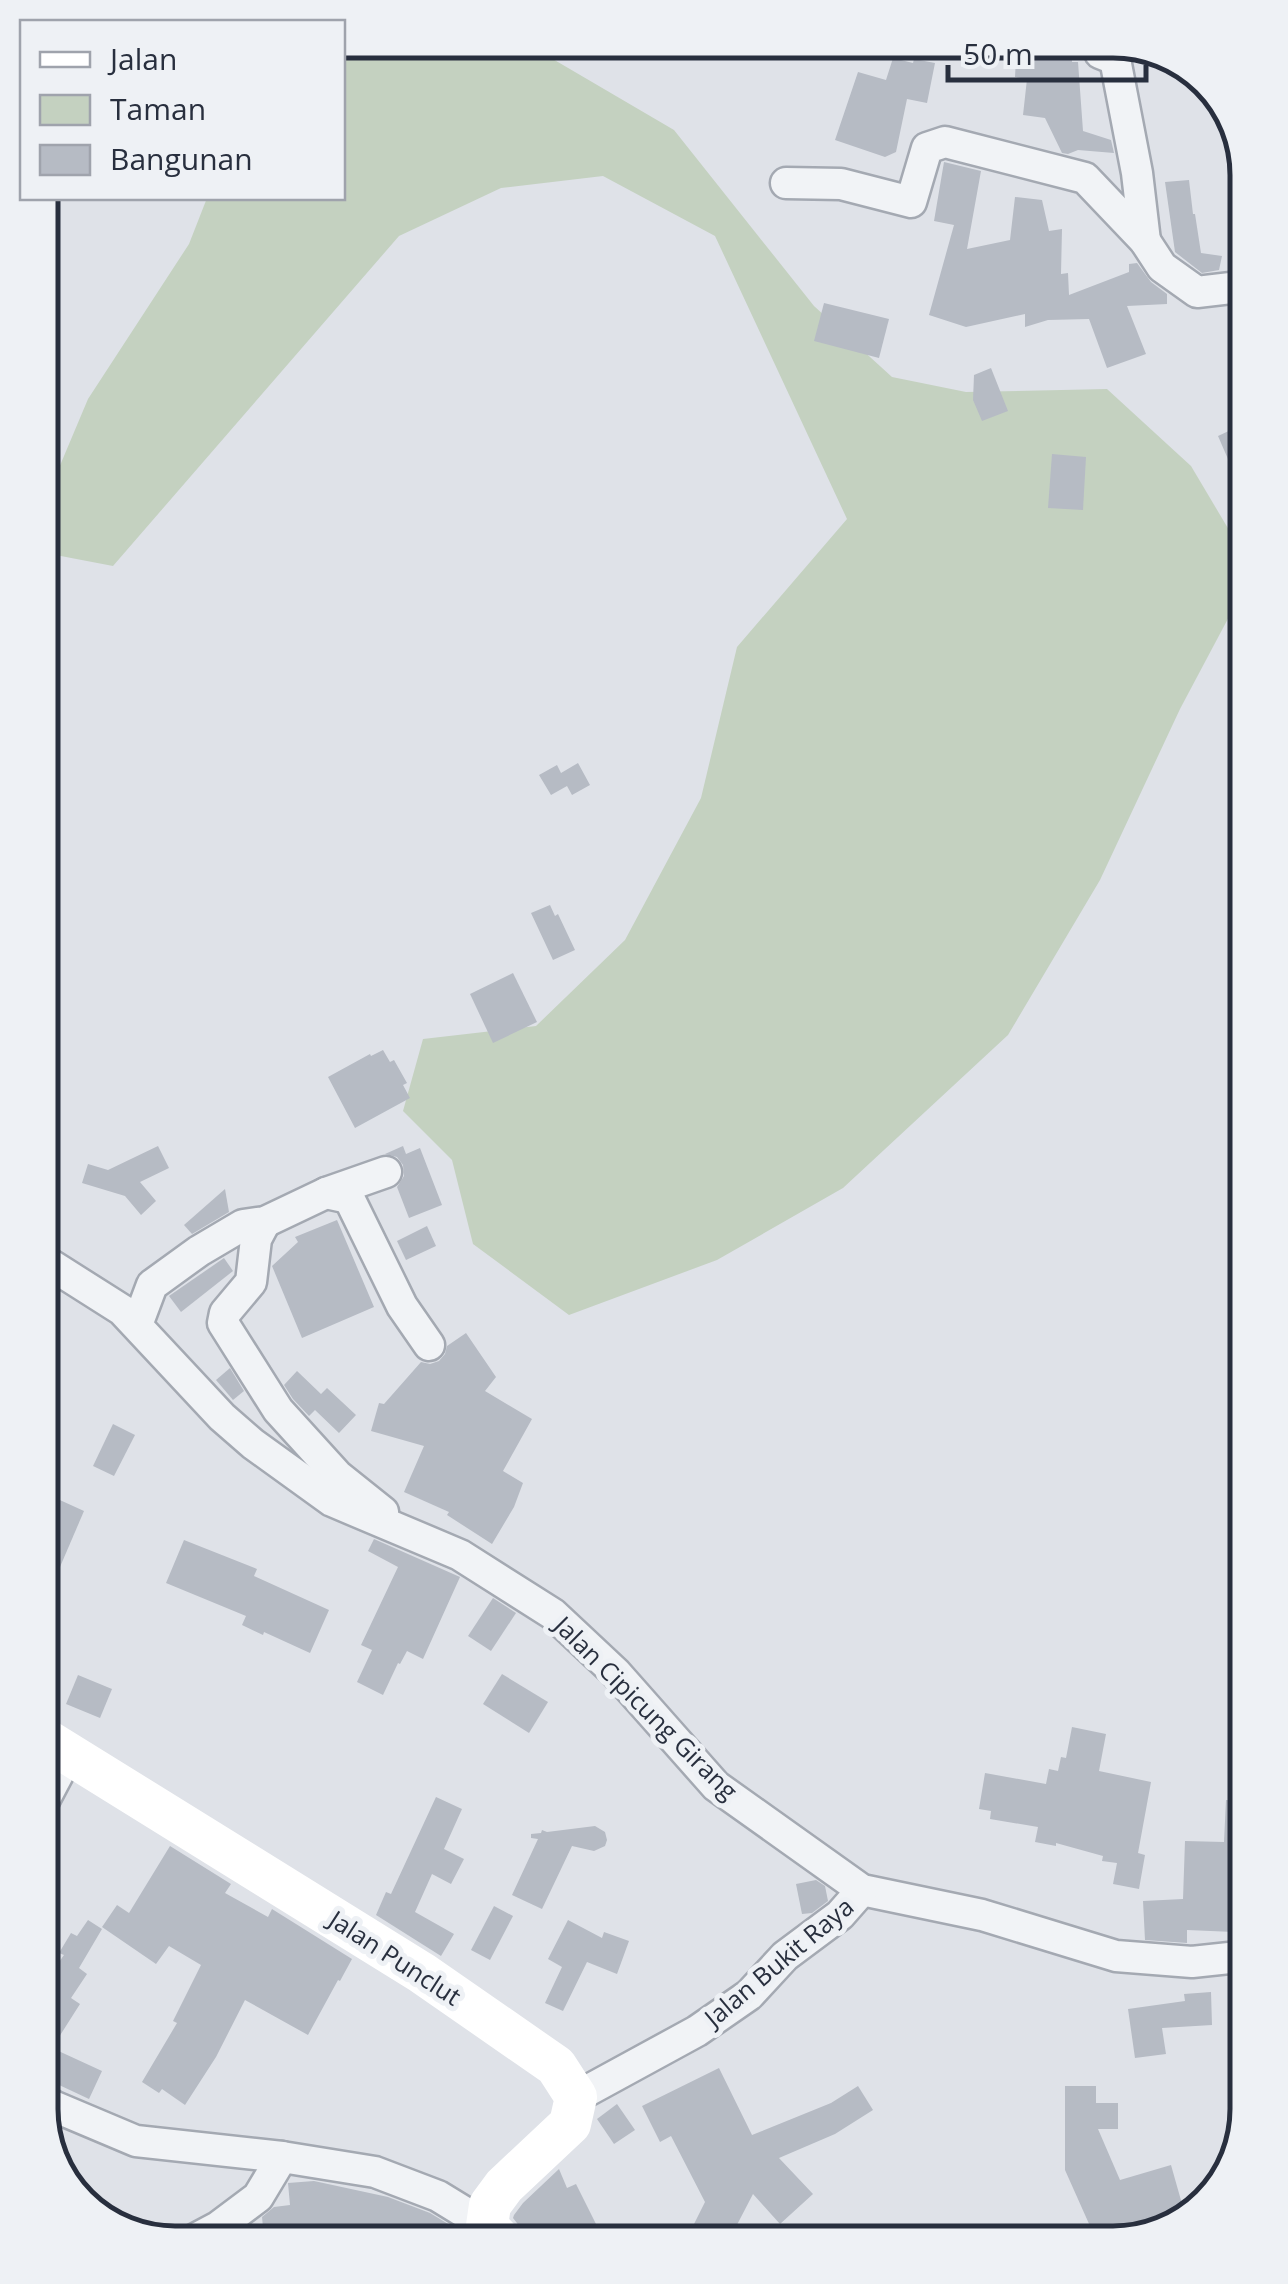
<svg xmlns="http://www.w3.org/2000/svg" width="1288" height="2284" font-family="'Open Sans',sans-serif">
	<rect width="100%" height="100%" fill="#dfe2e8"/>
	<path fill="#c4d1c0" d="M343,40h174l17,8 140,82 140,176 78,71 74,15 141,-3 84,77 57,96v19l-68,128 -80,171 -92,155 -165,153 -126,72 -148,55 -96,-71 -21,-84 -49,-49 20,-72 113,-13 89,-86 76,-142 36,-151 110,-128 -132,-283 -112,-60 -102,12 -102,48 -286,330 -73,-14v-39l48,-114 101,-155 18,-46h135z"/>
	<g fill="#b6bbc4">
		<path d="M1033,40h38l1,22h6l5,69 28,9 3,13 -36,-3 -10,4 -6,-1 -17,-35 -22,-3 4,-36 -12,-2 1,-19 18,1z"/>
		<path d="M893,58l20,5 1,-4 21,4 -8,40 -20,-4 -11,53 -11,5 -50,-17 23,-68 28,8z"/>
		<path d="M944,162l37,9 -14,78 43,-9 5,-43 27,3 7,31 13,-2 -1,45 7,-1 1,22 60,-23v-8l8,-1 14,19 16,12v10l-40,2 19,48 -39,14 -18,-49 -41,1 -23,7v-13l-59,13 -37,-12 25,-90 -20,-4z"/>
		<path d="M1189,180l4,34h2l6,39 21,3 -3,14 -17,3 -27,-21 -10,-70z"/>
		<path d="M824,303l65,16 -10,39 -65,-17z"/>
		<path d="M991,368l17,43 -26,10 -9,-21 1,-25z"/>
		<path d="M1248,422v36l-17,8 -13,-30z"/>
		<path d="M1052,454l34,3 -3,53 -35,-2z"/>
		<path d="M578,763l12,22 -18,10 -5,-9 -16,9 -12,-20 18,-10 4,8z"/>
		<path d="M550,905l5,11 3,-2 17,36 -22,10 -22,-47z"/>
		<path d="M513,973l24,49 -44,21 -23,-49z"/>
		<path d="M383,1050l7,12 4,-2 13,23 -4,2 7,13 -55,30 -27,-51 42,-23 1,2z"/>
		<path d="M158,1146l11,22 -29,14 16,19 -15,14 -16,-19 -43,-13 6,-19 20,6z"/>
		<path d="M403,1146l3,8 14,-6 22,57 -33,13 -12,-31 7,-11 -1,-11 -6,-8 -12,-3z"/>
		<path d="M225,1189l4,23 -37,22 -8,-9z"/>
		<path d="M337,1220l37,87 -72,31 -30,-72 26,-24 -3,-5z"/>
		<path d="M427,1226l9,20 -30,14 -9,-19z"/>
		<path d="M224,1258l9,13 -52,41 -12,-16z"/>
		<path d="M466,1333l30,44 -11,14 47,28 -29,52 20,12 -9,24 -22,37 -45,-29 2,-3 -45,-20 20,-46 -53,-15 8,-28 5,1 37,-42 9,2 9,-3 6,-7 2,-8z"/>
		<path d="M230,1368l14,23 -11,9 -17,-20z"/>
		<path d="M297,1371l24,23 6,-6 29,27 -17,18 -24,-23 -6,6 -16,-17 -9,-14z"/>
		<path d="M113,1424l22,11 -21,41 -21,-10z"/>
		<path d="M40,1491l44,20 -24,56 -20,-9z"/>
		<path d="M374,1539l86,38 -37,82 -16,-8 -7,13 -2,-1 -15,32 -26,-13 15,-32 -11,-5 37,-78 -30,-16z"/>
		<path d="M184,1540l73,29 -3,7 75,34 -19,43 -46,-21 -1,3 -21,-10 4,-9 -80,-33z"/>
		<path d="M493,1598l23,15 -25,38 -23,-15z"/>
		<path d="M502,1674l46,28 -19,31 -46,-29z"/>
		<path d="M78,1675l34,14 -12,29 -34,-14z"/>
		<path d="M1072,1727l34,7 -7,37 52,11 -13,71 7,2 -6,34 -26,-5 4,-21 -15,-2 1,-5 -47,-13v3l-21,-4 3,-15 -48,-8 1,-8 -12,-2 6,-36 61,11 3,-15 9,2 3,-14 5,1z"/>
		<path d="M436,1797l26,12 -18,40 20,10 -13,25 -19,-10 -17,38 39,22 -13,22 -65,-41 10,-23 5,2z"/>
		<path d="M1226,1800l22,1v93l-12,-1 -2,39 -47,-2v13l-42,-3 -2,-39 40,-2 2,-58 39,1z"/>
		<path d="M595,1826l10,6 2,8 -2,6 -11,5 -22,-5 -30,63 -30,-14 26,-56 -7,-1v-4l10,-1 1,-3 5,2z"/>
		<path d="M170,1846l61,38 -6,9 43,24 4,-8 80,50 -12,22 -2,-1 -30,55 -63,-35 -29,57 -31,48 -23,-16 -3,4 -17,-11 35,-59 -4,-2 28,-56 -32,-19 -13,18 -54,-37 15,-22 12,8z"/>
		<path d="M816,1880l9,6 3,15 -16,12 -10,1 -6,-30z"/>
		<path d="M494,1906l19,10 -23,44 -19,-10z"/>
		<path d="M88,1920l14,9 -23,39 8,6 -16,24 9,6 -28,44 50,23 -13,28 -32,-15 3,-7 -19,-13 -1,1v-76l24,-34 -5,-2 12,-20 6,3z"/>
		<path d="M568,1920l34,18 2,-6 25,9 -12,33 -30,-12 -24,49 -18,-8 17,-36 -14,-8z"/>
		<path d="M1211,1992l1,33 -50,3 4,26 -31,4 -7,-49 57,-8 -1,-7z"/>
		<path d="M719,2068l33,67 79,-32 27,-17 15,24 -38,24 -56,24 34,36 -33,30 -27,-30 -26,50h-43l21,-42 -34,-66 -11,6 -18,-36z"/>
		<path d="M1065,2086h31v17h22v26h-20l22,51 51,-15 15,53 -4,4 -75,22h-9l-33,-74z"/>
		<path d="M617,2104l18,26 -21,14 -17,-25z"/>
		<path d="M559,2169l8,19 9,-4 30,60h-78v-7l-15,-19 1,-3 9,-12z"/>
		<path d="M314,2181l74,16 42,16 33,20 6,11h-94l-52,-12 -59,5 -2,-20 12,-10 16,-2 -2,-22z"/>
	</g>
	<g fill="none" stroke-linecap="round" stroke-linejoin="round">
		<defs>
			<g id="minor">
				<path d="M1100,40v13l15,6 22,114 8,68"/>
				<path d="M786,183l55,1 70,18 16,-54 18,-6 140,36 60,63 17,26 35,25 51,-6"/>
				<path d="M326,1193l23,5 53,108 27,39"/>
				<path d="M265,1222l-9,17 -5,43 -26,31 -2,10 55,87 60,66 45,36"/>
				<path d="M40,1258l82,52 100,107 31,27 79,57 128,54 93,59 63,59 100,113 146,104 120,25 134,41 76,6 56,-6"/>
				<path d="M137,1325l15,-40 47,-34 44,-26 22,-3 61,-29 60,-21"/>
				<path d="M40,1808l28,-53"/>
				<path d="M40,2097l13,9 83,35 146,16 93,15 63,24 49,30"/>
				<path d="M576,2097l121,-66 52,-36 36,-39 55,-41 22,-25"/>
				<path d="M186,2244l32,-17 40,-30 24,-40"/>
			</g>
		</defs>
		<use href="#minor" stroke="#a4a9b2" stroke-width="35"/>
		<use href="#minor" stroke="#f1f3f6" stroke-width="30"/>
		<path stroke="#fff" stroke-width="42" d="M40,1736l382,237 134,93 20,31 -6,27 -66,62 -14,19 -3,21 17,18"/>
	</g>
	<g text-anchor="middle" stroke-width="10" stroke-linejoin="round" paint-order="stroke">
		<g font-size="25" fill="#282f3e" stroke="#eef1f5">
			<text transform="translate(646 1708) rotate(45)" y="9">Jalan Cipicung Girang</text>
			<text transform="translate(395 1958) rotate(33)" y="9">Jalan Punclut</text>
			<text transform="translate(779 1962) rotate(-40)" y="9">Jalan Bukit Raya</text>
		</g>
	</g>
	<path d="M0 0H1288V2284H0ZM175 58H1113A117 117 0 0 1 1230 175V2109A117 117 0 0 1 1113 2226H175A117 117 0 0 1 58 2109V175A117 117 0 0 1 175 58Z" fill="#eef1f5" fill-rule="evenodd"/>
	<path fill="none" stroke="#282f3e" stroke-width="5" d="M175 58H1113A117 117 0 0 1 1230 175V2109A117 117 0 0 1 1113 2226H175A117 117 0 0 1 58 2109V175A117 117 0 0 1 175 58Z"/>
	<rect x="20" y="20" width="325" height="180" fill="#eef1f5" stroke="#9fa3ac" stroke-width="2.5"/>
	<rect x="40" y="52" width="50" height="15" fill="#ffffff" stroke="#9fa3ac" stroke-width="2.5"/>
	<text x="110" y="70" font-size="30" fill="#282f3e">Jalan</text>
	<rect x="40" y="95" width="50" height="30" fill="#c4d1c0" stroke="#9fa3ac" stroke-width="2.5"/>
	<text x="110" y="120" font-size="30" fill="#282f3e">Taman</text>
	<rect x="40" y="145" width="50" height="30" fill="#b6bbc4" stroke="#9fa3ac" stroke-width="2.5"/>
	<text x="110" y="170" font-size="30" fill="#282f3e">Bangunan</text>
	<path d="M948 65v15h198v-15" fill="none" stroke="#282f3e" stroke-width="5"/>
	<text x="963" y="65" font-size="30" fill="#282f3e" stroke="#eef1f5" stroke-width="8" paint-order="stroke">50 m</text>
</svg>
